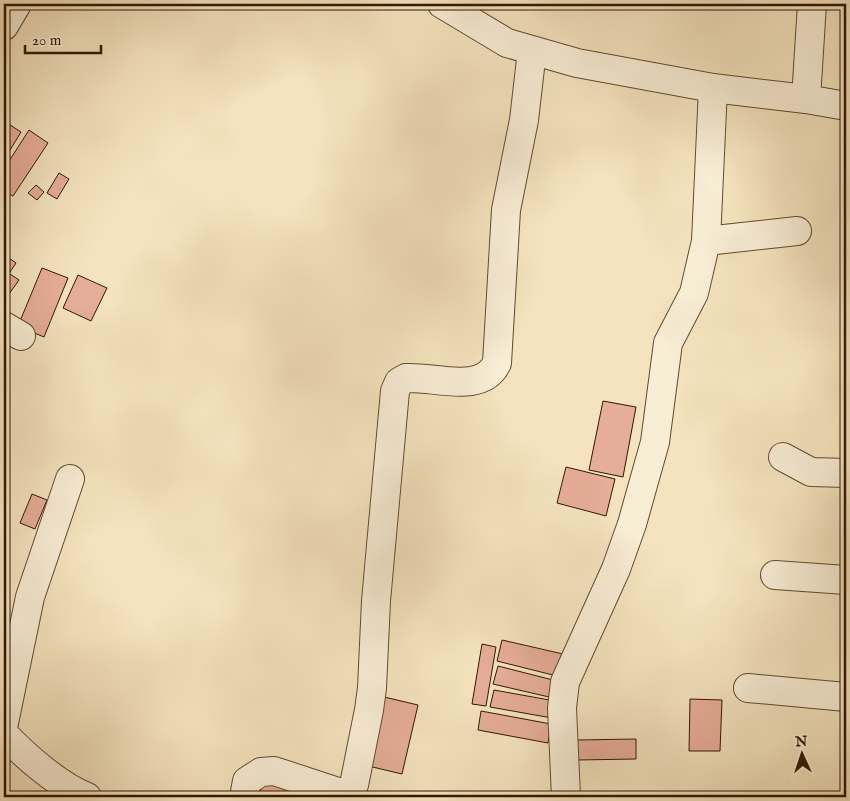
<svg xmlns="http://www.w3.org/2000/svg" width="850" height="801" font-family="'IM FELL English',serif">
	<rect width="100%" height="100%" fill="#f4e3be"/>
	<filter id="stains"><feTurbulence type="fractalNoise" baseFrequency=".004" numOctaves="4"/><feColorMatrix values="0 0 0 0 .2 0 0 0 0 .09 0 0 0 0 .02 0 0 0 .5 -.17"/></filter>
	<radialGradient id="worn" r=".72"><stop offset=".6" stop-color="#630" stop-opacity="0"/><stop offset="1" stop-color="#630" stop-opacity=".3"/></radialGradient>
	<g fill="#e6ad98" stroke="#311800">
		<path d="M4,121l17,11 -17,28z"/>
		<path d="M29,130l19,13 -35,53 -9,-5v-22z"/>
		<path d="M59,173l10,6 -12,20 -10,-6z"/>
		<path d="M36,185l8,7 -7,8 -9,-7z"/>
		<path d="M6,256l10,7 -6,9 -6,-5z"/>
		<path d="M42,268l26,10 -24,59 -26,-11z"/>
		<path d="M4,270l15,10 -15,21z"/>
		<path d="M78,275l29,13 -16,33 -28,-13z"/>
		<path d="M603,401l33,6 -13,70 -34,-7z"/>
		<path d="M566,467l49,12 -9,37 -49,-13z"/>
		<path d="M32,494l15,6 -12,29 -15,-6z"/>
		<path d="M502,640l61,14 -6,22 -60,-15z"/>
		<path d="M482,644l14,3 -10,59 -14,-2z"/>
		<path d="M498,666l55,14 -4,17 -56,-13z"/>
		<path d="M494,690l61,11 -3,17 -62,-11z"/>
		<path d="M380,696l38,9 -16,69 -38,-9z"/>
		<path d="M690,699l32,1 -2,51h-31z"/>
		<path d="M481,711l70,13 -3,19 -70,-13z"/>
		<path d="M636,739v20l-59,1v-20z"/>
		<path d="M263,780l38,10 -2,7h-40z"/>
	</g>
	<g fill="none" stroke-linecap="round" stroke-linejoin="round">
		<defs>
			<g id="minor">
				<path d="M442,4l65,39 70,20 136,25 93,11 40,7"/>
				<path d="M4,26l13,-22"/>
				<path d="M806,99l6,-95"/>
				<path d="M706,241l91,-10"/>
				<path d="M4,326l17,10"/>
				<path d="M783,457l28,15 35,1"/>
				<path d="M775,575l71,5"/>
				<path d="M748,688l98,9"/>
				<path d="M4,723l26,-126 40,-118"/>
				<path d="M4,734c21,22 55,52 83,63"/>
				<path d="M244,797l3,-16 14,-9 13,-1 64,21h8l8,-7 15,-75 3,-22 4,-87 19,-210 4,-9 7,-4c28,-2 76,17 91,-15l9,-153 18,-90 8,-69"/>
				<path d="M566,797l-4,-89 3,-26 51,-113 16,-45 23,-82 13,-99 26,-50 12,-52 7,-153"/>
			</g>
		</defs>
		<use href="#minor" stroke="#624b30" stroke-width="30"/>
		<use href="#minor" stroke="#f8edd5" stroke-width="28"/>
	</g>
	<rect width="850" height="801" fill="none" stroke="#f4e3be" stroke-width="20"/>
	<rect x="5" y="5" width="840" height="791" fill="none" stroke="#311800" stroke-width="2.5"/>
	<rect x="10" y="10" width="830" height="781" fill="none" stroke="#311800"/>
	<g transform="translate(802 754) rotate(357)" stroke="#f8edd5" stroke-width="4" paint-order="stroke">
	<path d="M0-4L9 19L0 12L-9 19Z" fill="#311800"/>
	<text y="-8" font-size="14" font-weight="bold" text-anchor="middle" fill="#311800">N</text>
	</g>
	<path d="M25 45v8h76v-8" fill="none" stroke="#311800" stroke-width="2.5"/>
	<text x="32" y="45" font-size="15" fill="#311800" stroke="#f8edd5" stroke-width="4" paint-order="stroke">20 m</text>
	<rect width="100%" height="100%" filter="url(#stains)"/>
	<rect width="100%" height="100%" fill="url(#worn)"/>
</svg>
